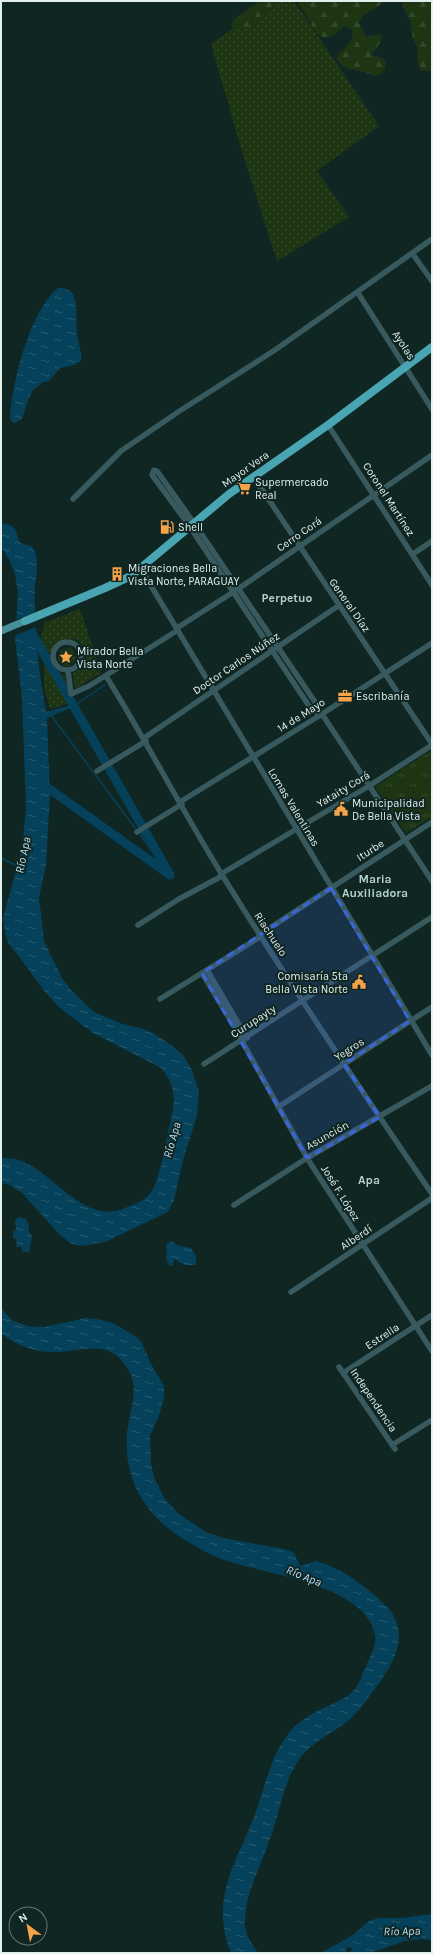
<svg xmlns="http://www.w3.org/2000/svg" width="433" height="1954" font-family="Karla,sans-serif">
	<defs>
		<pattern id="grass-dots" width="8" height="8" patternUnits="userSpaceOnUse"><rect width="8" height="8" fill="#1e3514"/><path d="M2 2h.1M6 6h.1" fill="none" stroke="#34492b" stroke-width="1.8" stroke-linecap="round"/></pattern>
		<pattern id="forest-firs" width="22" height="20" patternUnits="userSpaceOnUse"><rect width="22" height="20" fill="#1e3514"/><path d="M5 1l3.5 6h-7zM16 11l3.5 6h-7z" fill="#34492b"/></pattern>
		<pattern id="park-tufts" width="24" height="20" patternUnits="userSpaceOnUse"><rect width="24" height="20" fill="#1e3514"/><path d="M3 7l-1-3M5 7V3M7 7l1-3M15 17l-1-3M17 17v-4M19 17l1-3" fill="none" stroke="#34492b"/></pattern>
		<pattern id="water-ripples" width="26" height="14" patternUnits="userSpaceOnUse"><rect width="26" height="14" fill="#05415a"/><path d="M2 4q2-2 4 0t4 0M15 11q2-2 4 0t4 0" fill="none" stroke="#295d72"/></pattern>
	</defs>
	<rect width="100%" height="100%" fill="#0f2623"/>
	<g fill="url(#grass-dots)">
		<path d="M272,1h22l85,125 -62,45 32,46 -72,44 -34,-106 -32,-111z"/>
		<path d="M80,609l21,64 -26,16 -2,-16c8,-4 13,-10 12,-20 -8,-37 -63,7 -20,22l5,28 -20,6 -6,-21v-43l-3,-5 3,-17z"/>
		<circle cx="67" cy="657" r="9"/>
	</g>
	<g fill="url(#forest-firs)">
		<path d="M260,1h16c-9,13 -27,30 -44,27l1,-8z"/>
		<path d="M297,1h88c-9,8 -21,10 -26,21l7,15 16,-3 -2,9 -9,12 8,2 7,4 -1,9 -6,5c-6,1 -9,-1 -15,-3 -13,-3 -21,-2 -28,-14 8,-11 18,-13 16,-28l-7,-4 -13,10 -8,2 -7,-4z"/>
		<path d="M403,1h29v70h-10l-4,-7 -1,-18 -4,-7 -3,-18 -7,-15z"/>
	</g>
	<path fill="url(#park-tufts)" d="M430,751l2,2v64l-26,16 -31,-46z"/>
	<g fill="url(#water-ripples)">
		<path d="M58,288c5,0 10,0 14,5 7,9 3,35 6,47 1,8 5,14 3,21l-9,5 -12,2 -11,13 -6,1 -10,8 -5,10 -6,19 -7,4 -4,-2 -1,-6c3,-36 20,-104 48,-127z"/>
		<path d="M1,523c17,3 14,6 19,20l11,3c10,10 5,28 4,41 -2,40 4,86 11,125l29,-8 30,-20 1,1 -33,22 -26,11 3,76 -4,71 -7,32 5,44 18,37 10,13 22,21 28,12 18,4 13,5 18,12 12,10 8,13 8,23 -2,25 -14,44 -9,40 -6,12 -63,30 -23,4 -10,-2 -13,-10 -37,-41 -12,-8 -9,-2v-25c6,0 13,0 18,2 35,12 65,66 106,48 8,-3 18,-7 24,-13 10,-11 17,-52 20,-67 6,-23 9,-41 -8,-60l-68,-35 -33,-25 -15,-16 -25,-34 -12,-15 -3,-11 -2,-14 19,-69 4,-41 -4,-110 -7,-59 3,-45 -3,-20 -5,-13 -9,-14z"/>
		<path d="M19,1217l7,2 3,7v6l3,4 -3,16h-6l-2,-5h-5l1,-8 -4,-1v-7l3,-1 -1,-10z"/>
		<path d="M171,1241l6,4 14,3 5,8v9h-12l-10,-6 -1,7 -4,-1c-5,-6 -1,-12 -3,-20z"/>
		<path d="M1,1308l12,13 15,5 16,1 42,-9 11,1 16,4 22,13 6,5 10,23 13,22v12l-5,17 -9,21 1,28 3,13 10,21 15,16 27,18 17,6 66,12 5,3 6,13 16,-5c25,7 45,22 64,39 34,29 16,61 -6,90 -8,11 -15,21 -25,30 -17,14 -33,19 -48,37 -17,22 -21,54 -30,79 -9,28 -25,54 -26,84 -1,13 6,22 13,33h-27c-6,-14 -9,-30 -8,-46 2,-33 22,-64 33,-96 9,-25 15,-55 32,-77 11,-14 26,-22 42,-29 8,-4 17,-7 23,-14 7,-7 9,-17 13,-25 4,-10 11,-20 9,-31 -9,-52 -117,-61 -156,-77 -10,-4 -20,-10 -29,-15 -42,-24 -67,-60 -63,-110 3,-28 17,-51 -8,-75 -18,-18 -45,-5 -67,-6 -19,0 -36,-7 -51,-19z"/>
		<path d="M432,1914v26l-11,-1 -16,2 -35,12h-21l3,-4 -2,-2 -4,2v4h-25l32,-18 16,-14 10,-3h22z"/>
	</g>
	<path fill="#0f2623" d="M38,611l1,15 -26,10 2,-16z"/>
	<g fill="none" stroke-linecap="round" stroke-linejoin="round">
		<g stroke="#05415a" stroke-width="1.5">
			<path d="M51,715l119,160"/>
			<path d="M1,858l16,8"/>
		</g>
		<path stroke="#05415a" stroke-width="9" d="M32,633l138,242 -129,-92"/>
		<g stroke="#38595e" stroke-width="5.5">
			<path d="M412,253l20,28"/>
			<path d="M358,293l74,116"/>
			<path d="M328,425l104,160"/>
			<path d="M253,476l179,268"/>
			<path d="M73,499l48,-48 57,-39 97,-62 157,-111"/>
			<path d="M413,554l19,-13"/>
			<path d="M141,569l291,486"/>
			<path d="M177,628l61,-39 194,-134"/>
			<circle cx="67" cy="656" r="14"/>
			<path d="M68,670l3,24 18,-8 89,-56"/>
			<path d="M106,676c41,66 77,136 118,202 66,107 137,212 208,316"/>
			<path d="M315,709l-6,-3 -123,-185 -34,-46 2,-5 3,1 37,52 121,179v7l4,7"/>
			<path d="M322,714l110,167"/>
			<path d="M144,738l194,-132"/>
			<path d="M97,771l49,-30"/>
			<path d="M180,802l142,-88 110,-71"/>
			<path d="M137,832l45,-28"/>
			<path d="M221,874l148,-88 63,-41"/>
			<path d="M138,925l41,-26 43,-23"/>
			<path d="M259,935l173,-113"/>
			<path d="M207,970l40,68"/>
			<path d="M202,973l41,68"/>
			<path d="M160,999l100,-62"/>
			<path d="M242,1041l65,117 125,193"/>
			<path d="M204,1064l228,-147"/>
			<path d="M278,1107l154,-100"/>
			<path d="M234,1205l73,-47 125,-72"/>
			<path d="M291,1292l141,-94"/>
			<path d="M339,1367l56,82"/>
			<path d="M343,1373l89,-58"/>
			<path d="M392,1445l40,-25"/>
		</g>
		<path stroke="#468f9b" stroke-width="7" d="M1,631l24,-10"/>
		<path stroke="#4aa5b3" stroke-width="8" d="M25,621l80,-33 26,-12 98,-82 99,-69 104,-78"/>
	</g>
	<path fill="#3b66db" fill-opacity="0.2" stroke="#3b66db" stroke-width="3" stroke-dasharray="8 5" stroke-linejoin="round" d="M331,888l79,133 -66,43 36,53 -73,41 -105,-185z"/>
	<defs>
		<symbol id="supermarket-bare" viewBox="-9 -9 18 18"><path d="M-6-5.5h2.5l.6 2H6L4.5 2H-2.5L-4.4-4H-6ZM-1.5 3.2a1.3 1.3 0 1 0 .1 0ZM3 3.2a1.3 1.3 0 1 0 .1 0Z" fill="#f6a248" stroke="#0f2623" stroke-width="2.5" paint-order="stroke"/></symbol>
		<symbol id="fuel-bare" viewBox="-9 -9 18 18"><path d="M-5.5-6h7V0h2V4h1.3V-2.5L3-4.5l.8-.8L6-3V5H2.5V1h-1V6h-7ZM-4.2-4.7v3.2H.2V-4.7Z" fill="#f6a248" stroke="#0f2623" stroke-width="2.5" paint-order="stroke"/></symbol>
		<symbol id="building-bare" viewBox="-9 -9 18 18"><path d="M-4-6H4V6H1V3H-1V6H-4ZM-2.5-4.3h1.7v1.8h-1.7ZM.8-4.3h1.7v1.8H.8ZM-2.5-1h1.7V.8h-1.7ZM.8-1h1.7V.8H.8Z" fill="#f6a248" stroke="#0f2623" stroke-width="2.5" paint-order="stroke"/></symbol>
		<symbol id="sight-bare" viewBox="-9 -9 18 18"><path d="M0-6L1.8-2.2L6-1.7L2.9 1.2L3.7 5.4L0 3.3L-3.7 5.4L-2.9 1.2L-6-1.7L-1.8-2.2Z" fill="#f6a248" stroke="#0f2623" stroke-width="2.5" paint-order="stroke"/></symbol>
		<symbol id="office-bare" viewBox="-9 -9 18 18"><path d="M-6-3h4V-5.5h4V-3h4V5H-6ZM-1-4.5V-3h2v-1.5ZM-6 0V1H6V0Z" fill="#f6a248" stroke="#0f2623" stroke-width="2.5" paint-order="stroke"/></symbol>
		<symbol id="civic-bare" viewBox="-9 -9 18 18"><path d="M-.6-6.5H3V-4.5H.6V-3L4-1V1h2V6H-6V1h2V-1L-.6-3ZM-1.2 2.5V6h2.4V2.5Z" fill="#f6a248" stroke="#0f2623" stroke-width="2.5" paint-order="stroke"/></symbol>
	</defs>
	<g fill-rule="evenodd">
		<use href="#supermarket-bare" x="234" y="478" width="20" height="20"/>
		<use href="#fuel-bare" x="157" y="517" width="20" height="20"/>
		<use href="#building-bare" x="107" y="564" width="20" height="20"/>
		<use href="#sight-bare" x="56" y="647" width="20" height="20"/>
		<use href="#office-bare" x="335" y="686" width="20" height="20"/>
		<use href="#civic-bare" x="331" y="799" width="20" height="20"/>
		<use href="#civic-bare" x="349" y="972" width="20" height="20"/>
	</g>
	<g text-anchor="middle" stroke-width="4" stroke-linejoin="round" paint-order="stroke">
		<g font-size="11" fill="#e2f0ee" stroke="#0f2623">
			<text transform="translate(404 345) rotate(57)" y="4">Ayolas</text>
			<text transform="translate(245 469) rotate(-35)" y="4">Mayor Vera</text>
			<text transform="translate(389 499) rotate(57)" y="4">Coronel Martínez</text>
			<text transform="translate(299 534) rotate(-35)" y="4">Cerro Corá</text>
			<text transform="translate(350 605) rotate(55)" y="4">General Díaz</text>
			<text transform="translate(236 663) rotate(-34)" y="4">Doctor Carlos Núñez</text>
			<text transform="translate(301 715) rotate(-32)" y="4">14 de Mayo</text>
			<text transform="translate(343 789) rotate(-31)" y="4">Yataity Corá</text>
			<text transform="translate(294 807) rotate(59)" y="4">Lomas Valentinas</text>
			<text transform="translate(370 850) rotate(-33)" y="4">Iturbe</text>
			<text transform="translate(271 934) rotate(57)" y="4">Riachuelo</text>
			<text transform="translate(253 1021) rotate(-33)" y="4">Curupayty</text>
			<text transform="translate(349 1049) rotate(-33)" y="4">Yegros</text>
			<text transform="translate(327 1135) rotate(-29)" y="4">Asunción</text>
			<text transform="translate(341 1193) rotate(58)" y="4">José F. López</text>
			<text transform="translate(356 1237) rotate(-34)" y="4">Alberdí</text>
			<text transform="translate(382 1336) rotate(-33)" y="4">Estrella</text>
			<text transform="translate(374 1400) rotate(56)" y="4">Independencia</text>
		</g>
		<g font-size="11" fill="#e2f0ee" stroke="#0f2623" text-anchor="start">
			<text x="255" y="486">Supermercado<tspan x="255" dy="13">Real</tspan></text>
			<text x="178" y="531">Shell</text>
			<text x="128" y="572">Migraciones Bella<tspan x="128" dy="13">Vista Norte, PARAGUAY</tspan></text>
			<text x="77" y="655">Mirador Bella<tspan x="77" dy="13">Vista Norte</tspan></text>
			<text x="356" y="700">Escribanía</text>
			<text x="352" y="807">Municipalidad<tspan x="352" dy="13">De Bella Vista</tspan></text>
			<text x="348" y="980" text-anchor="end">Comisaría 5ta<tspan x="348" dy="13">Bella Vista Norte</tspan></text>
		</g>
		<g font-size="12" font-weight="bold" fill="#b6d1cd" stroke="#0f2623">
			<text x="287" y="602">Perpetuo</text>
			<text x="375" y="883">Maria<tspan x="375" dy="14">Auxiliadora</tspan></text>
			<text x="369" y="1184">Apa</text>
		</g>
		<g font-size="12" font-style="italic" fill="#baddf2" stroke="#0f2623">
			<text transform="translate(23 855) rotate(-78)" y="4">Río Apa</text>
			<text transform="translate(172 1140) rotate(-74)" y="4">Río Apa</text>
			<text transform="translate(304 1576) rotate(22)" y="4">Río Apa</text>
			<text transform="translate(402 1931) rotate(-1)" y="4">Río Apa</text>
		</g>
	</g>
	<rect width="433" height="1954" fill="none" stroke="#e2f0ee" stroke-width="4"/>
	<g transform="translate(28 1926) rotate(328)"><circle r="19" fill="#0f2623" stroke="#637774"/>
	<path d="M0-3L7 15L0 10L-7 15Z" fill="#f6a248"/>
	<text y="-6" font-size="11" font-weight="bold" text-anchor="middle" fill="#e2f0ee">N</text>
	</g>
</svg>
